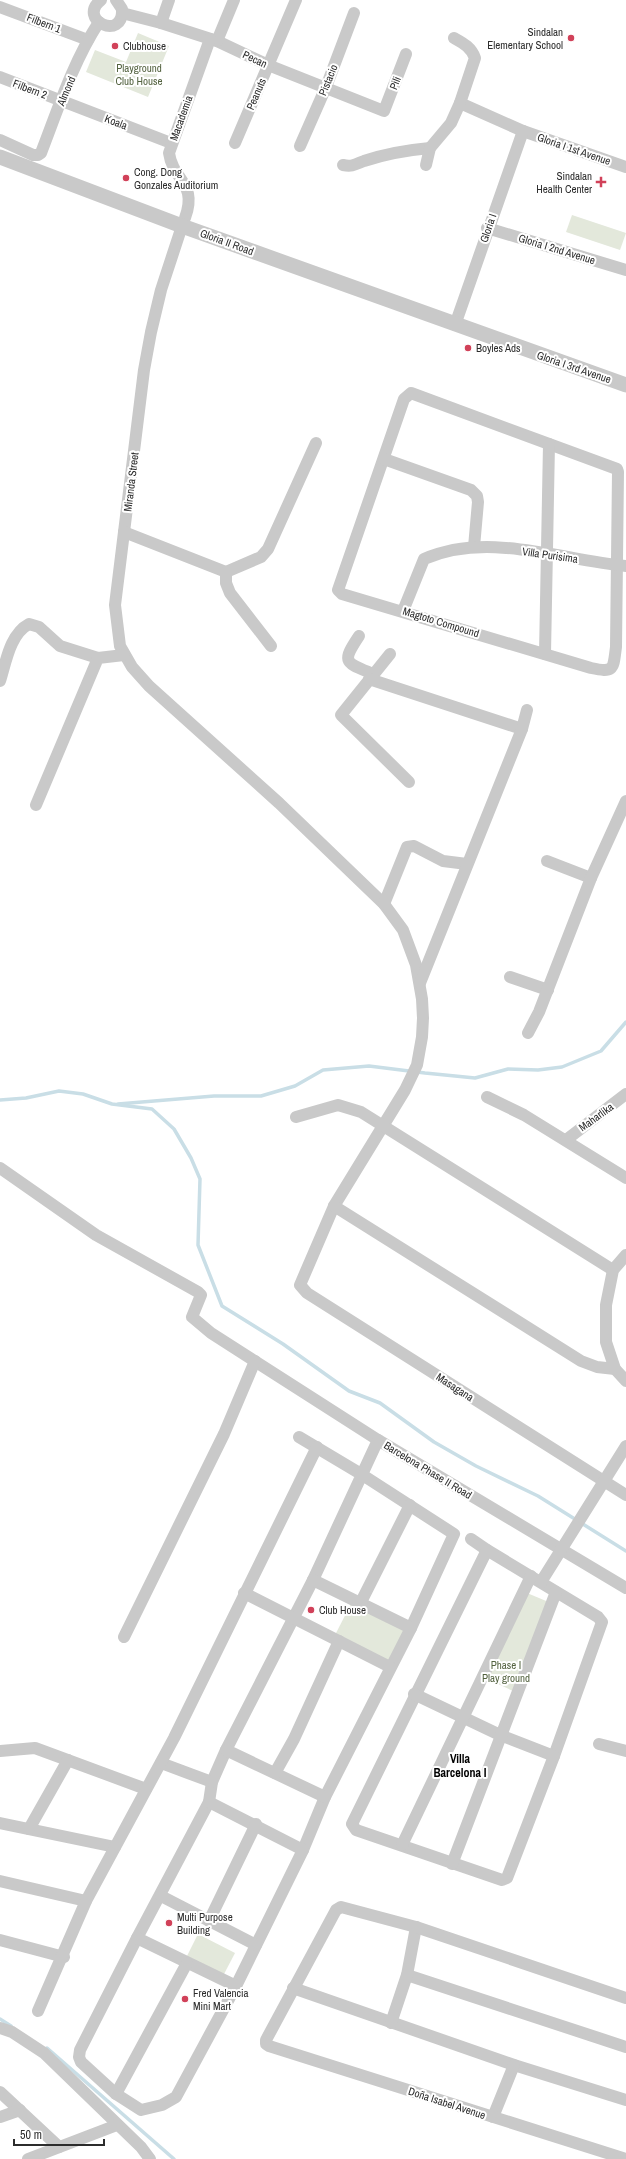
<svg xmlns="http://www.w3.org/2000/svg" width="626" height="2159" font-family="'Archivo Narrow',sans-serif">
	<rect width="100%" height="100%" fill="#fff"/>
	<g fill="#e3e8db">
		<path d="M138,33l31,13 -21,51 -62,-25 9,-22 31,12z"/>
		<path d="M572,215l54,18 -6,17 -54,-18z"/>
		<path d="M527,1593l24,10 -38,88 -26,-12z"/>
		<path d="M353,1600l55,28 -19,37 -55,-28z"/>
		<path d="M198,1934l37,19 -12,23 -37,-18z"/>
	</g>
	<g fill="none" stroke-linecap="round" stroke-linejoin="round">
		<g stroke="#c9dee6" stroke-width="3.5">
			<path d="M0,1100l26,-2 33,-7 24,3 29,10 40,5 22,20 17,29 9,21 -2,66 24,61 61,38 66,47 31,12 54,39 42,24 62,30 88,55"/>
			<path d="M118,1104l96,-8h47l34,-10 28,-16 46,-4 56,7 50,5 33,-9 30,1 24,-3 39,-16 25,-29"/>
			<path d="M0,2019l11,7"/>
			<path d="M47,2048l127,111"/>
		</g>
		<g stroke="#c9c9c9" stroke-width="12">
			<path d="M101,0c-25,20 23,42 21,9l-6,-9"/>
			<path d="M0,7l88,33"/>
			<path d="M122,13l39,10 56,18 51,24 116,46 22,-57"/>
			<path d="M161,23l8,-23"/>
			<path d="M454,38c9,5 17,9 21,20l-15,45 63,28 103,36"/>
			<path d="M217,41l17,-41"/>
			<path d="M0,77l171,66"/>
			<path d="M0,140l33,15h5l3,-2c17,-44 32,-91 58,-131"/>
			<path d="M235,143l61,-143"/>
			<path d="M300,146l26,-59 28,-74"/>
			<path d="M343,165c10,2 13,-1 21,-4 21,-7 44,-11 66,-13"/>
			<path d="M426,165l4,-17 21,-25 9,-20"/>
			<path d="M185,218c13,-35 -12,-37 -16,-65l41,-114"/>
			<path d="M182,226l-21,64 -10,42 -7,38 -29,235 5,41 12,21 17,19 130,117 105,101 19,26 13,35 6,34 1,19 -1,19 -5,28 -12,25 -71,116 -34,79 7,8 319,202"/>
			<path d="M487,228l139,42"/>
			<path d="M455,325l68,-194"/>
			<path d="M411,393l206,76 1,3 -2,175c-3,22 -1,26 -25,21l-249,-74 -4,-4 66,-191z"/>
			<path d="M384,459l87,31 6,6 1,6 -4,45"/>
			<path d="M124,532l102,40"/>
			<path d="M403,611l21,-52c64,-28 136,1 202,7"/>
			<path d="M359,636c-18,27 -14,26 14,38"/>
			<path d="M271,646l-41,-53 -4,-10v-11l35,-15 7,-8 48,-106"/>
			<path d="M390,654l-49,61 68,67"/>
			<path d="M545,654l4,-210"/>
			<path d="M369,679l153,50"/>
			<path d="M0,681c6,-19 10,-47 29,-57l10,3 21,19 38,12"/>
			<path d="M36,805l62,-147 26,-3"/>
			<path d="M547,861l44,17"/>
			<path d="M384,904l23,-57 7,-1 29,15 24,3"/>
			<path d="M510,977l38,13"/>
			<path d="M420,983l102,-254 5,-19"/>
			<path d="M528,1033l11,-21 52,-134 35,-77"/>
			<path d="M487,1097l37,18 102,63"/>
			<path d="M296,1117l42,-12 23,7 252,158"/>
			<path d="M566,1140l60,-46"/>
			<path d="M0,1168l96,67 102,57 3,3 -9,22 19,16 167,107 248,148"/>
			<path d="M334,1206l247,155 16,6 18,2"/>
			<path d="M626,1255l-13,15 -7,35v37l9,27 11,12"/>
			<path d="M299,1437l62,37 93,60 -43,94 -86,169 -22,53 -67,136 -60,111 -14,8 -21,5 -25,-16 -35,-32 -2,-5 1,-7 57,-112 72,-136 3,-20 14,-32 87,-170 65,-140"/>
			<path d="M471,1539l16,11"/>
			<path d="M487,1550l111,67 4,5 -48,134 -47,122 -5,2 -146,-50 -4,-6z"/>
			<path d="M313,1580l98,48"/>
			<path d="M541,1582l85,-136"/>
			<path d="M244,1593l146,74"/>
			<path d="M361,1602l49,-97"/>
			<path d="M124,1637l100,-203 31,-73"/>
			<path d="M414,1694l86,41 54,21"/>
			<path d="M599,1744l27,7"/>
			<path d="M226,1750l99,47"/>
			<path d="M0,1751l35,-3 111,41"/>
			<path d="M161,1763l51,19"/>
			<path d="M275,1773l19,-34 45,-98"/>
			<path d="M209,1802l94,48"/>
			<path d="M0,1823l115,24"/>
			<path d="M29,1829l39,-69"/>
			<path d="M402,1845l129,-269"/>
			<path d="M452,1864l104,-272"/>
			<path d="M0,1881l86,20"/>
			<path d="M161,1896l95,49"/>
			<path d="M209,1921l47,-97"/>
			<path d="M137,1938l99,48"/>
			<path d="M0,1940l64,17"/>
			<path d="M407,1975l219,72"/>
			<path d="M293,1988l221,77 112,35"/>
			<path d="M38,2011l48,-110 88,-163 143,-291"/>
			<path d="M391,2023l16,-48 9,-48"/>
			<path d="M0,2028l12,4 32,21 97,94 9,12"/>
			<path d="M0,2092l59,55"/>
			<path d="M116,2094l71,-131"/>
			<path d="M0,2117l20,-7"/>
			<path d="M493,2117l21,-52"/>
			<path d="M28,2159l89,-34"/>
			<path d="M626,2159l-357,-113 -3,-2v-4l70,-130 5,-3 75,20 210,71"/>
		</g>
		<path stroke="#c9c9c9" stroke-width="15" d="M0,157l182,69 444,159"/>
	</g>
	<g fill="#d14159" stroke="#fff" stroke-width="1.5">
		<circle cx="571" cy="38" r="4"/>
		<circle cx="115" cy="46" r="4"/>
		<circle cx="126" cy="178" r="4"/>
		<path d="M599 176h4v4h4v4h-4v4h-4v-4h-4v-4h4z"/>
		<circle cx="468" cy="348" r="4"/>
		<circle cx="311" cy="1610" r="4"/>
		<circle cx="169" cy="1923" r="4"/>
		<circle cx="185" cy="1999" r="4"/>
	</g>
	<g text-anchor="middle" stroke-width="4" stroke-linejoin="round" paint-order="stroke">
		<g font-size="11" fill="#2c2c2c" stroke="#fff">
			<text transform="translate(44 23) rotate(21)" y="4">Filbern 1</text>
			<text transform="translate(255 59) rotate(25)" y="4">Pecan</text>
			<text transform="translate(328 80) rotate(-68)" y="4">Pistacio</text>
			<text transform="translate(395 83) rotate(-69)" y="4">Pili</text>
			<text transform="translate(30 89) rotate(21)" y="4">Filbern 2</text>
			<text transform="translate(66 91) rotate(-67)" y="4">Almond</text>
			<text transform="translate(256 94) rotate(-67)" y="4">Peanuts</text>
			<text transform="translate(181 118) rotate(-70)" y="4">Macademia</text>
			<text transform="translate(116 122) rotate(21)" y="4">Koala</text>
			<text transform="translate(574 149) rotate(19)" y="4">Gloria I 1st Avenue</text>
			<text transform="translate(488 228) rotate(-71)" y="4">Gloria I</text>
			<text transform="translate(227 242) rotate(20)" y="4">Gloria II Road</text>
			<text transform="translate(557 249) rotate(17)" y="4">Gloria I 2nd Avenue</text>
			<text transform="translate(574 367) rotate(19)" y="4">Gloria I 3rd Avenue</text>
			<text transform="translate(131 482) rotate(-83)" y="4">Miranda Street</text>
			<text transform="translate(550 555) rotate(8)" y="4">Villa Purisima</text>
			<text transform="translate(441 622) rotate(17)" y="4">Magtoto Compound</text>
			<text transform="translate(596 1117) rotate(-36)" y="4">Maharlika</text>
			<text transform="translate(455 1387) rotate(33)" y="4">Masagana</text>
			<text transform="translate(428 1470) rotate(31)" y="4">Barcelona Phase II Road</text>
			<text transform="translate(447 2103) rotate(18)" y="4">Doña Isabel Avenue</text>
		</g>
		<g font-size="11" fill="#2c2c2c" stroke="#fff" text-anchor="start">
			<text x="563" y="36" text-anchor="end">Sindalan<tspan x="563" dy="13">Elementary School</tspan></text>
			<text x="123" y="50">Clubhouse</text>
			<text x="134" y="176">Cong. Dong<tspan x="134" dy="13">Gonzales Auditorium</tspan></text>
			<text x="592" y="180" text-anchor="end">Sindalan<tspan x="592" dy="13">Health Center</tspan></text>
			<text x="476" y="352">Boyles Ads</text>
			<text x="319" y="1614">Club House</text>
			<text x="177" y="1921">Multi Purpose<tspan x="177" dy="13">Building</tspan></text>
			<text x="193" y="1997">Fred Valencia<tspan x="193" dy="13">Mini Mart</tspan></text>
		</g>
		<g font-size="11" fill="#53623f" stroke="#fff">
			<text x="139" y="72">Playground<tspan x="139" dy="13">Club House</tspan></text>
			<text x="506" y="1669">Phase I<tspan x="506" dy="13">Play ground</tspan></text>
		</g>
		<g font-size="12" font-weight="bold" fill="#000" stroke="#fff">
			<text x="460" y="1763">Villa<tspan x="460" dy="14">Barcelona I</tspan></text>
		</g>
	</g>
	<path d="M14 2139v6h90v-6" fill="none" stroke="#2c2c2c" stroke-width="2"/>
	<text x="20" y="2139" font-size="12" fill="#2c2c2c" stroke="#ffffff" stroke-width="3" paint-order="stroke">50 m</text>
</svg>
